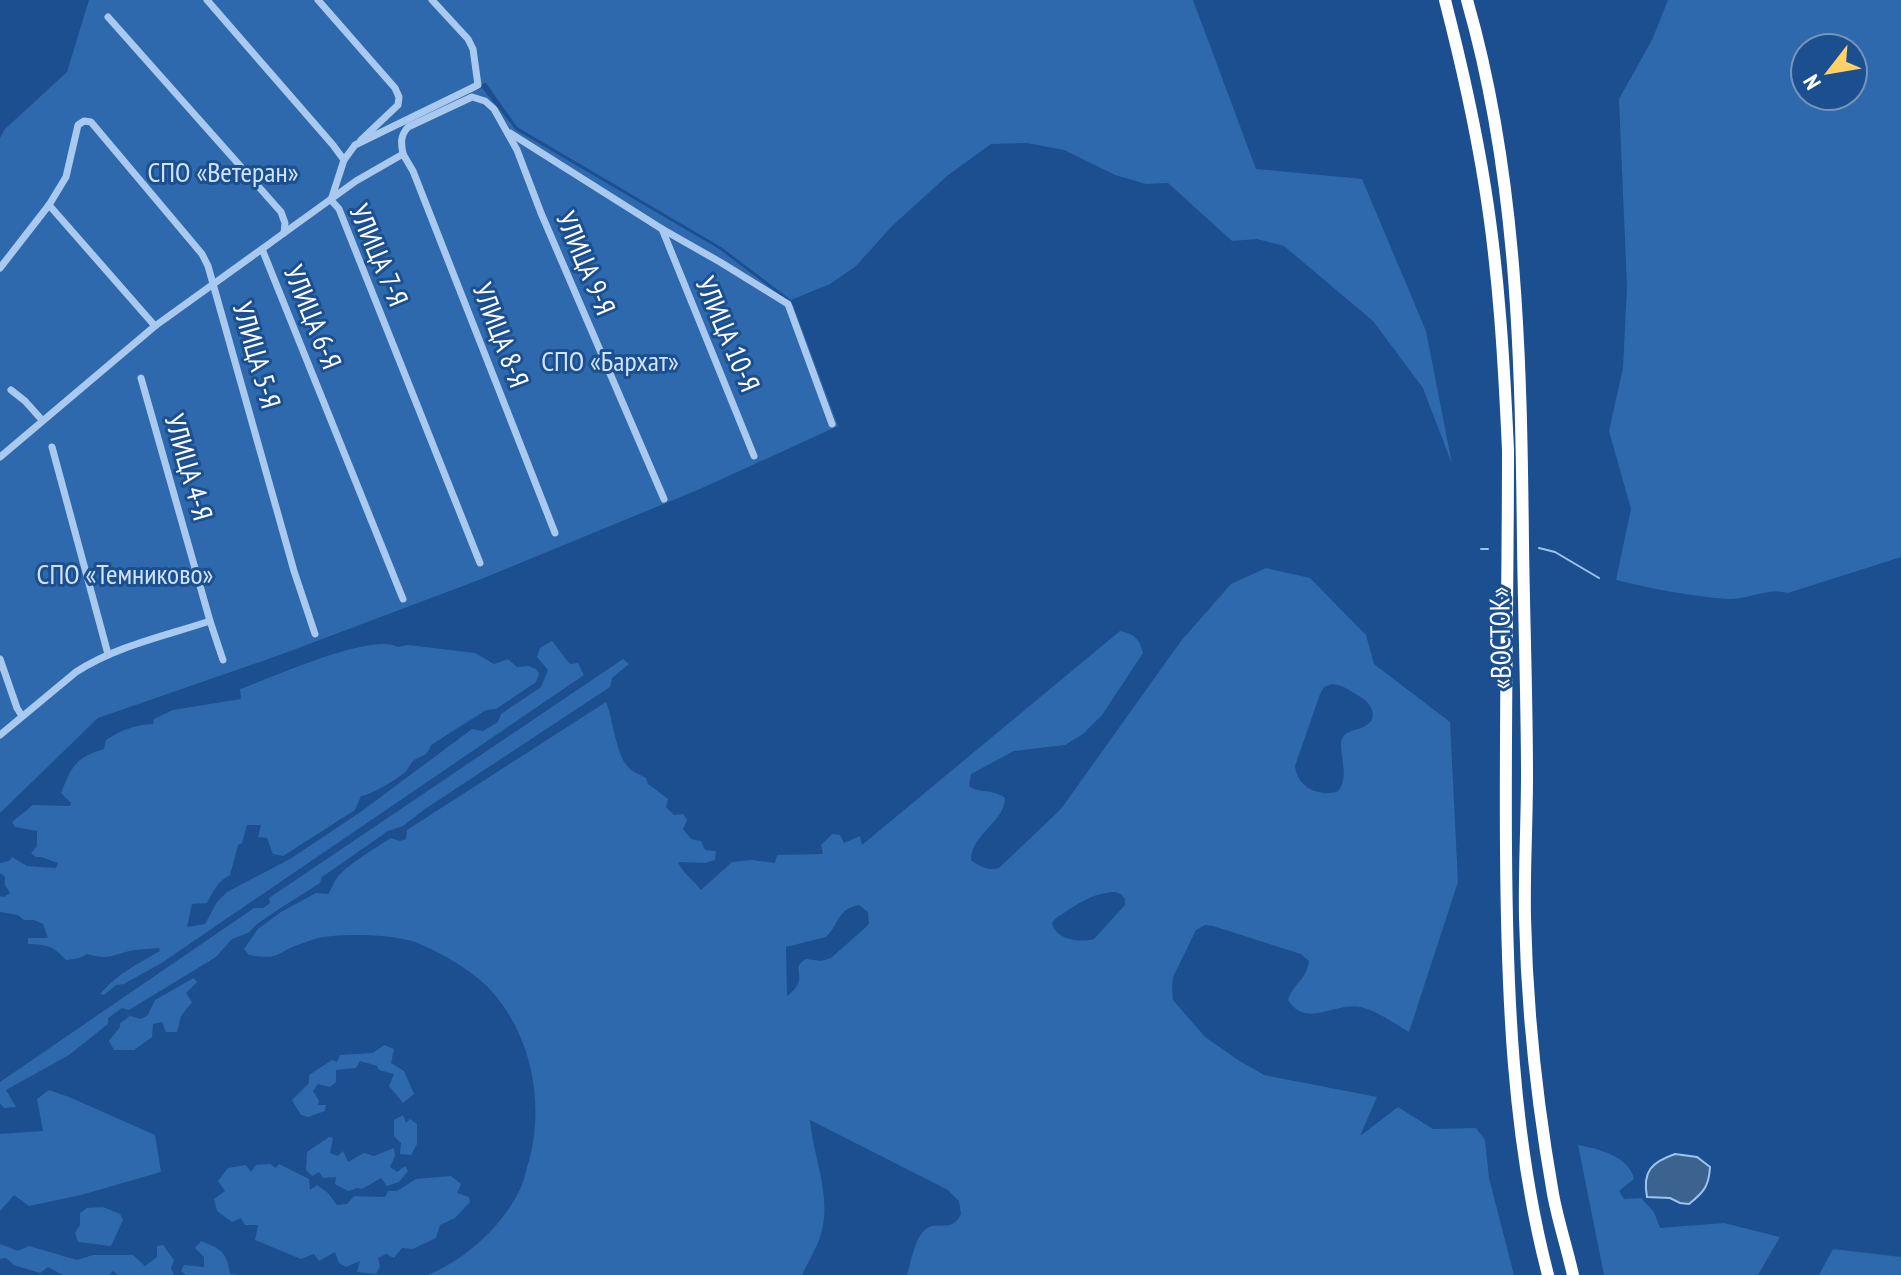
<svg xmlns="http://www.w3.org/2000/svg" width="1901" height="1275" font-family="'PT Sans Narrow',sans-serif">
	<rect width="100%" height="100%" fill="#1b4f8f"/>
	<g fill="#2e69ad" fill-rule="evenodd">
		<path d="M89,0h1104l63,169 106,10 64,152 26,133 -29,-76 -50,-67 -89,-75 -27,-7 -25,2 -64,-58 -22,1 -31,-9 -51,-25 -37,-7 -36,1 -44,32 -56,51 -35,39 -26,18 -39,16 -70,-53 -204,-120 -31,-44 -8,2 -1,5 5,-2 34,42 203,119 74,56 45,121 -138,63 -221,91 -202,76 -179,62 -98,95v-675l5,-9 62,-57z"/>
		<path d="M1668,0h233v557l-113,36c-21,-6 -40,7 -61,6 -37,-3 -75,-10 -111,-19l15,-71 -22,-78 14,-63 4,-81 -8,-188 33,-59zM1853,48v48h-48v-48z"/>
		<path d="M1266,568l44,10 56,57 8,29 76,58 8,160 -49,150c-14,-8 -30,-20 -45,-24 -28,-8 -57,22 -76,-8 5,-16 19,-21 21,-39l-8,-7 -88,-28 -8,-1 -9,5 -23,47 -1,10 1,13 32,37 33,23 26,15 113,22 -17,39 38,-29 35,22 43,-1 9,12 4,38 25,97h-607c4,-13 7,-33 16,-43 13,-15 27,4 38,-18l-2,-13 -11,-11 -138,-70c3,37 22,75 11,114 -4,14 -13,28 -19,41h-374c40,-17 76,-50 94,-90 3,-8 4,-16 7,-24 15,-56 4,-120 -34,-166 -19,-23 -53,-42 -80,-53 -22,-8 -74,-9 -97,-4 -9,3 -19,6 -28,10 -5,2 -11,7 -17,8 -6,2 -16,0 -24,-1l-5,-6 14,-20 23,-17 35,-19 12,1c4,-5 5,-11 9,-16 9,-13 39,-30 54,-40l9,3 6,-2 1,-9 199,-128c7,16 10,54 23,66 4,4 12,7 17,10l2,6 20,15 -2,8 8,8 9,-1 4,6 -4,9 8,10 10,2 4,9 11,1 -1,9 -10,3 -27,-1c3,9 16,19 23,28l31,-28 20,-2 23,3 2,-8 46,-1 -2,-9 11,-11 8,1 4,8 16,-7 2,9 258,-214c14,3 20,8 23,22l-41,62 -19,19 -18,11 -51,6 -43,23 -2,12c9,8 23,2 36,12 0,24 -34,36 -34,62 10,7 16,11 28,8l62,-59 120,-168 50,-57zM1332,684c12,1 20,8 30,14 9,6 16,18 6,26 -6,5 -13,5 -19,8 -6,3 -5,4 -8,9 -1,17 9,38 -4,51 -20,4 -39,-4 -42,-26l25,-72 4,-7zM1115,892l6,2 4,5v6l-31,34c-15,4 -38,1 -42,-16l3,-4c20,-13 35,-26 60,-27zM859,905l9,7 1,11 -3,4 -35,31 -10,3 -15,-2c-13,8 -5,10 -7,22 -2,7 -7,11 -12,15l-1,-49 40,-10c14,-14 11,-28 33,-32z"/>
		<path d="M552,641l18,23 8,-1 6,12 -421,287 -39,22 -8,1 -12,10 -4,-1c17,-20 37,-30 60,-43l-1,-3c-10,1 -23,1 -33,4 -18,5 -20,7 -39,2l-7,4 -14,2c-14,-15 -18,-15 -38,-16v-6h20l-5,-14 -9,-4h-10l-6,-5 -18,-3v-16l4,1 6,-4 -5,-8v-8l-5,-4v-10l9,-2 3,-4 15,9 29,2 2,-5 -17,-6h-5l-5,-4 6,-7v-15l-22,-4 -3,-5 21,-17 37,1 1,-3 -10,-10c11,-27 14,-35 43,-44l2,-9c15,-10 28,-15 47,-16l1,-5 19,-9 68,-11 -1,-10c31,-11 132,-57 158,-42l10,-2 67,8 19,11 14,-5 9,8 11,-1 8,3 3,5 -3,8 -40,27 -10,1 -55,35c-5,13 -8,9 -18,16 -3,3 -4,7 -7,10 -6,7 -37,25 -45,25l-6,14 -72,46 -10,-2 -6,-16 -9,-1 3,-12h-14l-5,18 -4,2 -8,30c-12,6 -17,16 -23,28l-15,1 -5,23 18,-3 12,-22 10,-10 63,-33 72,-48 110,-82 11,2 15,-9 3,-8 40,-27 7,-17 -11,-13 3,-9z"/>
		<path d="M623,659l6,5 -17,14 -2,9 -185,122 -22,17 -15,5 -66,46 -2,6 -41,26 -22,15 -9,9 -16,6 -16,18 -87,53 -7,-2 -14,10v6l-39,31 -63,35 10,17 -12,1 -4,-5v-21l254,-174h9l7,-5 -1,-5z"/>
		<path d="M194,978l3,4 -11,11 6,9 -11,14 -4,16h-11l-4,-10 -9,2 -1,13 -18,13h-20l-5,-9 11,-14v-4l10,-7 11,3 7,-4 7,-15z"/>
		<path d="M384,1045l10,4 -3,14 13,8 10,23 -11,9 -14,-17 5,-12 -15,-4 -2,-4 -17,-5 -4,7 -20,2v12l-6,5 -12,-3 -5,7 6,10 -1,4h8l-1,6 -17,6 -7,-2 -9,-15 17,-17v-8l23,-15 5,2 3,-7 33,-2z"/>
		<path d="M49,1090l20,7 86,38 6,37 -80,23 -52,11 -15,-11 -14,16v-77l43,-3 -6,-32z"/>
		<path d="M403,1115l3,8 4,-4 7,5v20l-6,11 -11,-1 1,-11 -7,-7v-16z"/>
		<path d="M329,1137l4,1 -3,15 8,3 5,-5 5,11 16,-9 10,3 20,-8 1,8 -5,11 7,5 8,-6 3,5 -9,11 -12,4 -6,-8 -19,11 -5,-1 -9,3 -13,-7 1,-7 -13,1 -4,-6 -7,4 -6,-6 1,-18z"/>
		<path d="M1578,1145c21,4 51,11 56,34l-15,12 5,8 17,-1 13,14 6,16 64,-5 56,14 -22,38h-154z"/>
		<path d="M270,1164l6,4 3,-4 30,15 1,11 7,-5 11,8 9,12 10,-1 7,-8 31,1 3,-6h9l19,-12 35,-3 10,8 -4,9 12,4 1,5 -15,16 -15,7 -4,13 -23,11 -11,-1 -8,10 -8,-4 -8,4 2,8 -4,8 -19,-2 3,-11 -14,6 -7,-4 -4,-11 -16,9 -5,-7 -13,5 -46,-19 3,-15h-13l-4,-7 -9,4 -15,-11 -3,-12 11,-8 -7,-10 10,-13 18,-3 5,7 5,-7z"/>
		<path d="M103,1207l17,7 3,6 -12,26 -33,-4 -3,-9 5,-8v-12l7,-5z"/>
		<path d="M201,1241c20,8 26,11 29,33l12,1h-56l-5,-4 3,-6 20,2v-10l-9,-9z"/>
		<path d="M0,1244l18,7 11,-5 48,14 16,-5h40l12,11 12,-9v-11l6,-1 11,15 -3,8 3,7h-56l-5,-4 -4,4h-46l-15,-8 -8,6 -26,-8 -8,-7 -6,1z"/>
		<path d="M1833,1249l68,8v18h-82z"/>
	</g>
	<path fill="#3c6290" stroke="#9cc4f0" stroke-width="2" d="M1675,1154l22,3 13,10c-1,19 -6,25 -21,37l-9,-1 -10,-5 -23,-1c-5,-26 5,-35 28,-43z"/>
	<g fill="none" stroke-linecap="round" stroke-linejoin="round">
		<g stroke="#9cc4f0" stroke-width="2">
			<path d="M1539,548l16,4 44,26"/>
			<path d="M1481,549h7"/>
		</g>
		<g stroke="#a9c9ee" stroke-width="7">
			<path d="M207,0l126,145 11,15 -13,40 8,9 141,354"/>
			<path d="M318,0l77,88 4,9 -1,8 -37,35"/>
			<path d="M108,17l173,195 4,11 -1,10 -22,16 141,350"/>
			<path d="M510,133l152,96 58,33 68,42 44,120"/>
			<path d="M403,154l10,17 142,362"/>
			<path d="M344,160l11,-15 123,-60 -5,-36 -5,-10 -36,-39"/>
			<path d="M49,205l106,121"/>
			<path d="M662,229l92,227"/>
			<path d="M284,233l72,-52 47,-27c-2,-11 -3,-18 5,-27l64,-30 13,4 9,8 23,41 24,63 123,286"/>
			<path d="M0,268l49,-63 17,-28 12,-52 6,-4 7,1 111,132 6,12 86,305 21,63"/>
			<path d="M141,378l69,243 13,39"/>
			<path d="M11,390l14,11 17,19"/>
			<path d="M52,447l56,207"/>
			<path d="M0,457l155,-131 107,-77"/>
			<path d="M0,659l17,49 5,8"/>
			<path d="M0,735l76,-63c40,-26 89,-36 134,-51"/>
		</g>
		<g stroke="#fff" stroke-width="12">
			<path d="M1445,0c16,62 30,124 40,187 14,87 19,175 23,263 0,133 -3,266 -2,399 1,142 6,288 42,426"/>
			<path d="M1467,0c51,177 54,361 56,544 1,77 4,155 4,232 0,47 -3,95 -2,142 2,92 12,185 28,276 5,27 14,54 20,81"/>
		</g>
	</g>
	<g text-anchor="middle" stroke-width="6" stroke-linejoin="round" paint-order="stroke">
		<g font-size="28" fill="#cfe3fa" stroke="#1b4f8f">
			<text x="223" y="182">СПО «Ветеран»</text>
			<text x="610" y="371">СПО «Бархат»</text>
			<text x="125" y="584">СПО «Темниково»</text>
		</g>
		<g font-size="28" fill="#fff" stroke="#1b4f8f">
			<text transform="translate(379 255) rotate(67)" y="10">УЛИЦА 7-Я</text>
			<text transform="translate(586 263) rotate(67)" y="10">УЛИЦА 9-Я</text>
			<text transform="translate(313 317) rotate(68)" y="10">УЛИЦА 6-Я</text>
			<text transform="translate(728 334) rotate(67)" y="10">УЛИЦА 10-Я</text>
			<text transform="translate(501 335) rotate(69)" y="10">УЛИЦА 8-Я</text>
			<text transform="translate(257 355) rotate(74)" y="10">УЛИЦА 5-Я</text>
			<text transform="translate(189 467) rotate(74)" y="10">УЛИЦА 4-Я</text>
			<text transform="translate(1500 638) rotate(-91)" y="10">«ВОСТОК»</text>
		</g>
	</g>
	<g transform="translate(1829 72) rotate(239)"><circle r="38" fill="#1b4f8f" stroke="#7695bc" stroke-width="2"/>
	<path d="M0-6L14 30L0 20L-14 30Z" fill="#ffd166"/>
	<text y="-12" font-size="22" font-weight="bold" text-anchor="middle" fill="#ffffff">N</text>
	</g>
</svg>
